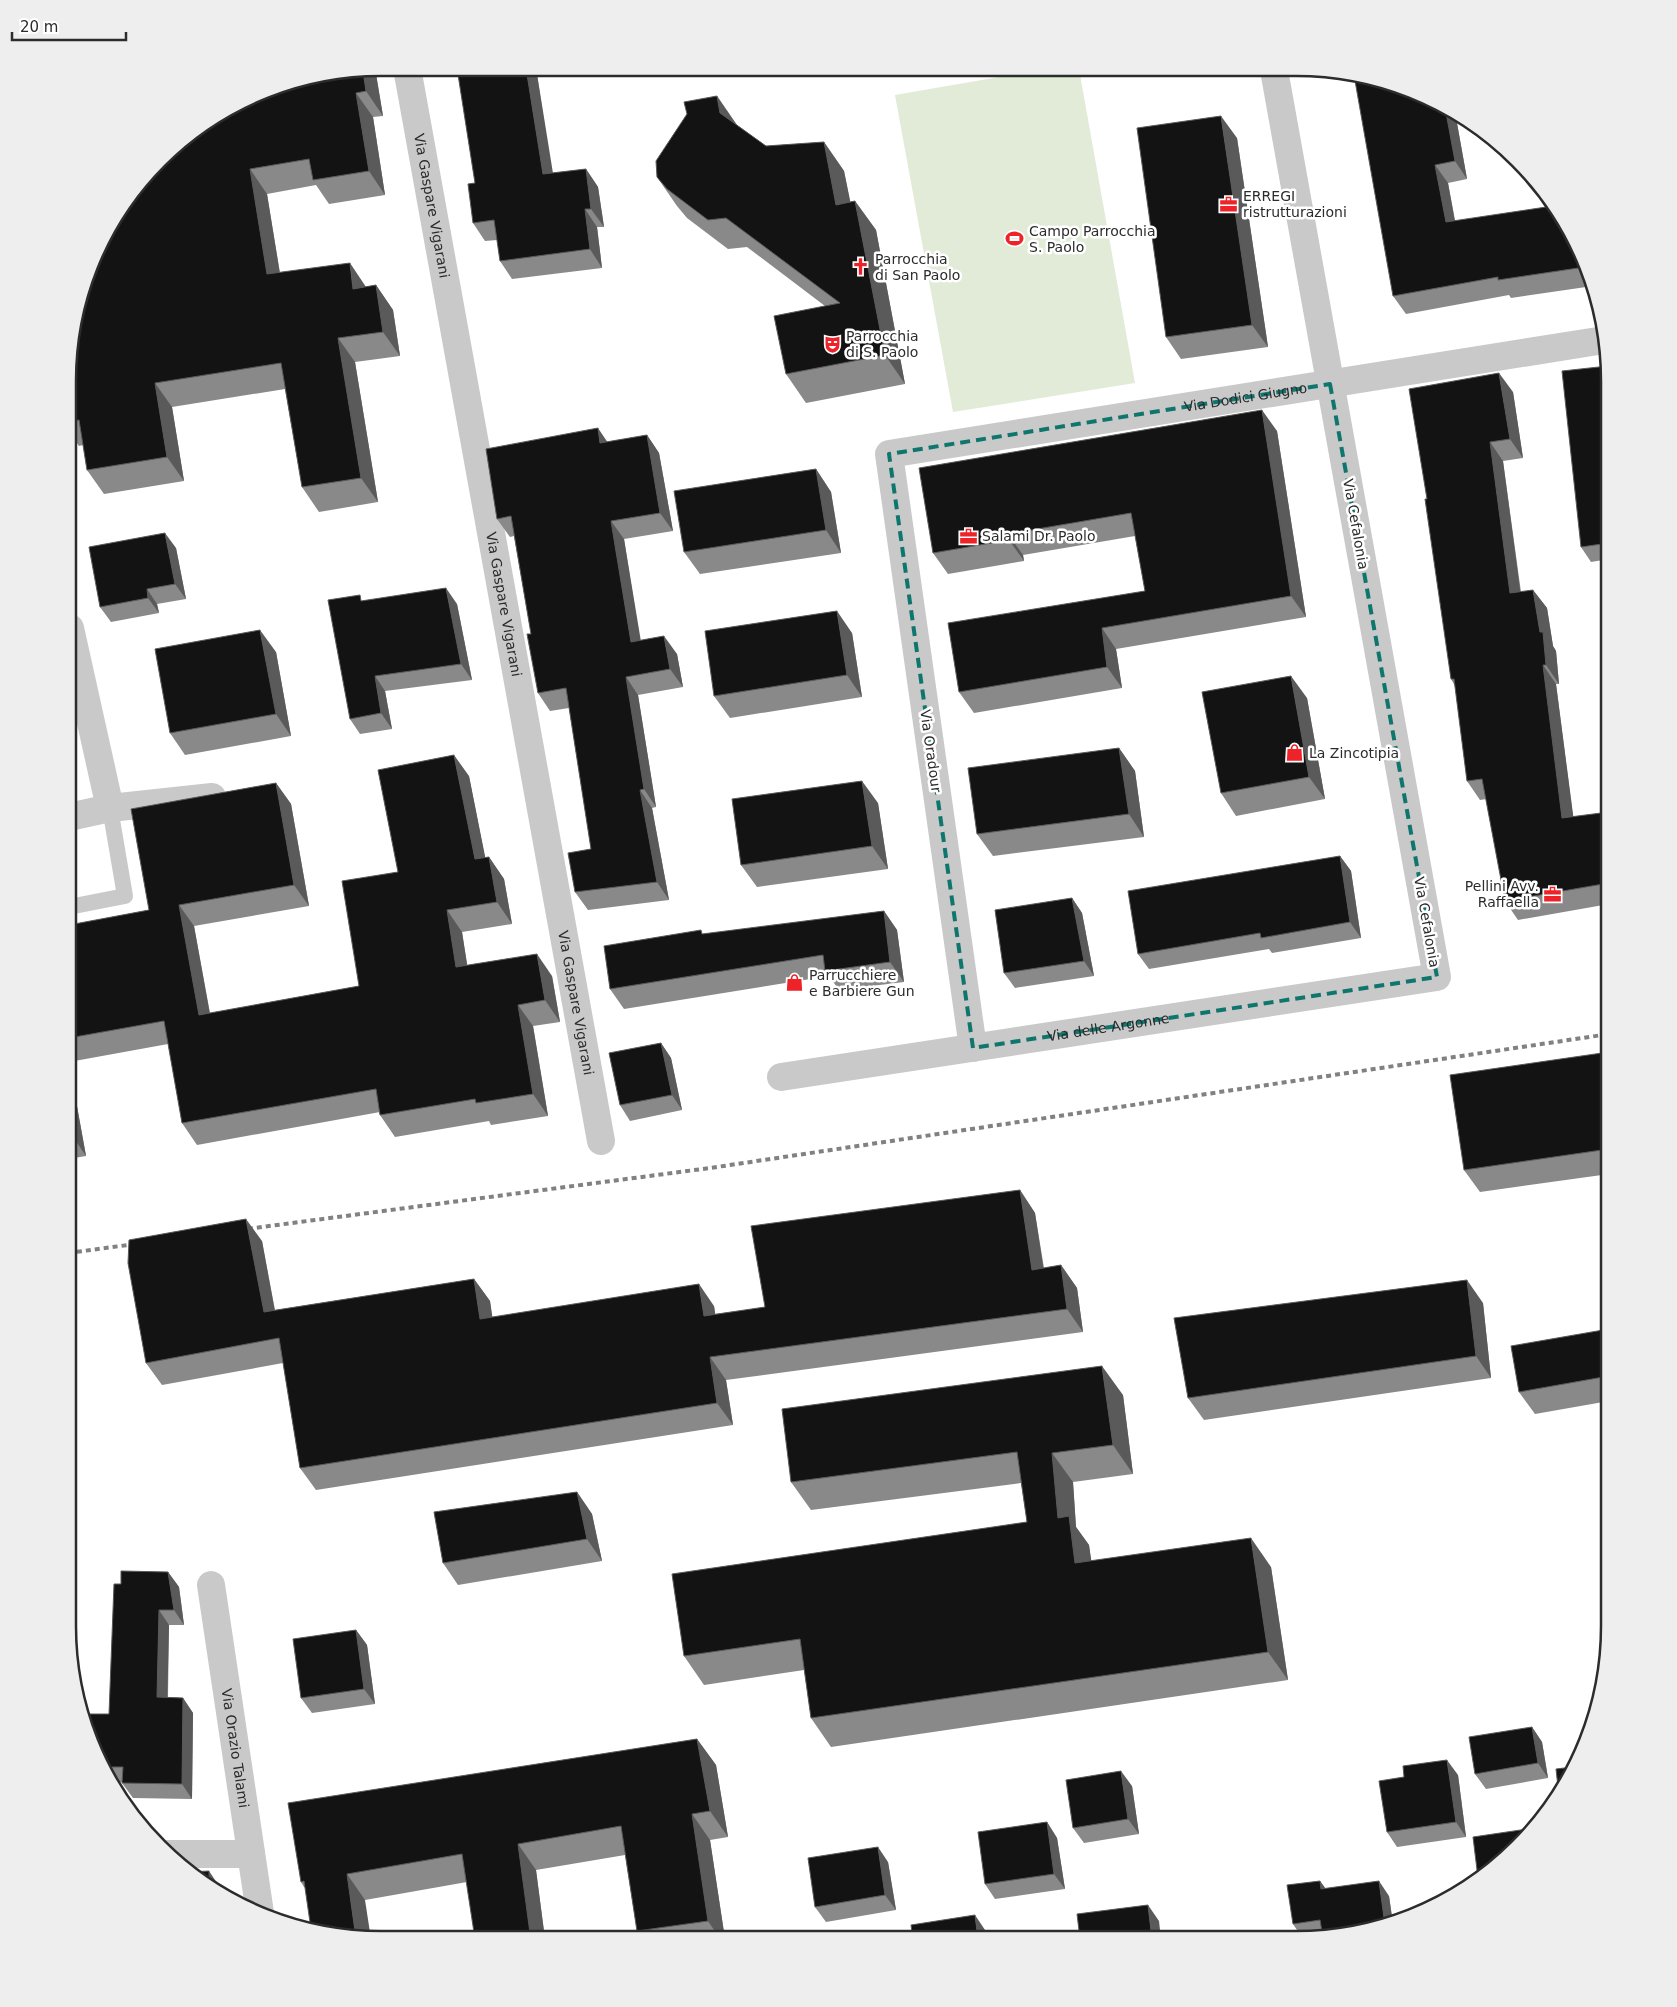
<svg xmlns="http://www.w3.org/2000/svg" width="1677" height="2007" font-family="'DejaVu Sans',sans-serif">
	<rect width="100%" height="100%" fill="#fff"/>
	<path fill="#e1ebd8" d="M1045,69h34l56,314 -182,29 -58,-317z"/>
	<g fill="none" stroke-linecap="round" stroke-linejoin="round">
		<path stroke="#c9c9c9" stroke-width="16" d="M69,907l56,-11 -15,-88"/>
		<g stroke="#c9c9c9" stroke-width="28">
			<path id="s1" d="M407,68l194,1073"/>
			<path d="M70,628l40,180"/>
			<path d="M69,817l41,-9 102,-11"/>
			<path id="s2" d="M973,1048l-84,-594 715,-114"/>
			<path id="s3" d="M781,1077l656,-100 -163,-907"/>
			<path id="s4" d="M211,1585l49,328"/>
			<path d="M167,1854h84"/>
		</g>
		<g stroke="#818181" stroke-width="4" stroke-dasharray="5 4" stroke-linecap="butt">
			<path d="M239,1230l471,-62 899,-134"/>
			<path d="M68,1253l75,-10"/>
		</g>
	</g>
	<g fill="#898989">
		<path d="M375,68l8,48 -10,1 12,78 -56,9 -13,-19 -49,9 13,79 86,14 10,-2 17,25 7,46 -45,6 23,140 -59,10 -17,-25 -17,-98 -113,18 12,74 -80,13 -17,-24 -4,-25 -4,1 -9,-13v-93l210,-256z"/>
		<path d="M457,68h79l16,105 34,-4 12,18 6,40h-7l5,41 -90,11 -12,-18 -3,-21 -12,1 -12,-18 2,-40z"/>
		<path d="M1416,91l39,21 12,67 -19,4 7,37 112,4 26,62 -82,12 -2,-3 -103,19 -13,-18z"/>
		<path d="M717,96l20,30 29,20 58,-4 20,29 6,31 5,-1 21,29 29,154 -99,19 -20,-29 39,-68 -78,-59 -19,2 -41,-31 -10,-12 -20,-29z"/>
		<path d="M1237,138l31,209 -87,12 -15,-22z"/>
		<path d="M1610,381l-1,178 -18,3 -10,-15z"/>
		<path d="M1513,392l10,66 -20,3 18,131 12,-2 14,18 6,38 3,5 3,33h-3l17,133 36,-5v92l-91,16 -13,-19 -19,-102 -6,1 -13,-19 -12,-95 -4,-7 -24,-180z"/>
		<path d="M1277,431l29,186 -190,32 6,39 -148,25 -15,-21 186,-101 -10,-55 -112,19 1,6 -76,13 -15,-21z"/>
		<path d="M647,435l12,18 14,78 -49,8 16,102 37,13 6,33 -45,8 18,112 -4,1 17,92 -81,10 -13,-18 16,-43 -22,-141 -19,3 -12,-18 -7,-59 -17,-98 -4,1 -13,-18 110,-77z"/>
		<path d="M816,469l15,23 10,61 -141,21 -16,-22z"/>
		<path d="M176,548l10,51 -29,5 2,9 -48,9 -11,-15z"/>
		<path d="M364,600l93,4 15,76 -87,11 7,38 -32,5 -10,-15z"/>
		<path d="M852,633l10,64 -132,21 -16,-22z"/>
		<path d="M276,652l15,84 -106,19 -15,-22z"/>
		<path d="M1307,698l18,101 -89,17 -15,-23z"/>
		<path d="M1119,748l16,23 9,66 -151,19 -16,-22z"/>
		<path d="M469,776l16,82 4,-1 15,22 8,45 -50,8 5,33 85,11 8,46 -27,4 15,90 -57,9 -2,-4 -94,16 -15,-22v-3l-183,33 -15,-22 -14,-79 -99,18 17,94 -18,3 1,-234 80,-15 127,-127 15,21 18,102 -115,20 16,87 149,-27 39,-114z"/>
		<path d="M878,803l10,66 -131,18 -16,-22z"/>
		<path d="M1340,856l11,15 10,67 -89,15 -3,-4 -120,20 -11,-15z"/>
		<path d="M1072,898l10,15 12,63 -79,12 -11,-15z"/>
		<path d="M884,911l13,19 7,52 -65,8 -10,-14 -205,33 -14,-20 94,-55z"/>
		<path d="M661,1043l10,15 11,52 -52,11 -10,-16z"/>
		<path d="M1609,1052v122l-129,18 -16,-22z"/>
		<path d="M1020,1190l15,23 9,55 17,-3 16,23 6,44 -357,48 7,45 -417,65 -16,-22 -17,-105 -121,22 -16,-22 116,-122 13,69 199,-31 16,22 2,16 222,-11 1,8 50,-7z"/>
		<path d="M1483,1303l8,75 -287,42 -16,-22z"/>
		<path d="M1609,1329v72l-74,13 -16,-22z"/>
		<path d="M1123,1395l10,79 -60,8 3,45 13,18 2,16 180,6 17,113 -457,67 -20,-29 -7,-48 -100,15 -20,-29 343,-134 -6,-39 -210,27 -20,-28z"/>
		<path d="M577,1492l15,22 10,47 -144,24 -15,-22z"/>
		<path d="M168,1572l11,15 5,38h-15l-1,72 15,1 10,15 -1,86 -59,-1 -11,-15v-1h-13l-28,-68h28l12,-130z"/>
		<path d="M356,1630l11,15 8,59 -63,9 -11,-15z"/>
		<path d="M1532,1727l10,15 6,36 -62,11 -11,-15z"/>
		<path d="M697,1739l19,26 12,72 -18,3 15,99h-82l-6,-8 -12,-76 -89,15 9,69h-70l-8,-57 -102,18 -61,-13 -3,-5z"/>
		<path d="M1458,1775l8,62 -69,10 -10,-15 17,-55z"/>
		<path d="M1132,1786l7,48 -55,9 -11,-15z"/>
		<path d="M1047,1822l10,16 8,51 -70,10 -10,-15z"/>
		<path d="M888,1862l8,48 -70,12 -11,-15z"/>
		<path d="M1320,1881l5,7 64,8 4,28 -70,14v-1l-20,2 -10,-15z"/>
	</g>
	<g fill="#5a5a5a">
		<path d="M375,68l8,48 -17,-25 -3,-20z"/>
		<path d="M526,68h10l20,124 -13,-18z"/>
		<path d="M356,93l17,24 12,78 -16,-24z"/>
		<path d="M717,96l20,29 3,17 -20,-29z"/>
		<path d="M1445,107l10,5 12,67 -12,-18z"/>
		<path d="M1221,116l16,22 31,209 -16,-22z"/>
		<path d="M824,142l20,29 13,63 -21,-29z"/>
		<path d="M1435,165l13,18 10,56 -12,-17z"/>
		<path d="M250,169l17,25 17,105 -17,-25z"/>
		<path d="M586,169l12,18 6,40 -13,-18z"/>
		<path d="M855,201l21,29 29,154 -20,-29z"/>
		<path d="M585,209l12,18 5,41 -12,-19z"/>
		<path d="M350,263l16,24 -13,2z"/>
		<path d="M376,285l17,25 7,46 -17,-24z"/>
		<path d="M338,338l17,24 23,140 -17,-24z"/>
		<path d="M1499,373l14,19 10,66 -13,-19z"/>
		<path d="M155,383l17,24 12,74 -17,-24z"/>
		<path d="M1262,410l15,21 29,186 -15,-21z"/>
		<path d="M598,428l12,18 -10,-3z"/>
		<path d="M647,435l12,18 14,78 -13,-18z"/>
		<path d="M1490,442l13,19 20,151 -13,-19z"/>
		<path d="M816,469l15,23 10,61 -15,-23z"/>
		<path d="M611,521l13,18 20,121 -13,-18z"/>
		<path d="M165,533l11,15 10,51 -11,-15z"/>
		<path d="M1008,534l15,21 1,6 -15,-21z"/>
		<path d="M446,588l11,16 15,76 -11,-16z"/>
		<path d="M147,589l10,15 2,9 -11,-15z"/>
		<path d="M1533,590l14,18 6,38 3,5 3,33 -13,-19z"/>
		<path d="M837,611l15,22 10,64 -15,-22z"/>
		<path d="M1102,628l14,21 6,39 -15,-21z"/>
		<path d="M260,630l16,22 15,84 -15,-22z"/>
		<path d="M664,636l13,18 6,33 -13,-18z"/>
		<path d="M1543,665l13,19 20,153 -14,-19z"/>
		<path d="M375,676l10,15 7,38 -11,-16z"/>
		<path d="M1291,676l16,22 18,101 -16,-22z"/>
		<path d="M626,677l12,18 18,112 -12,-18z"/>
		<path d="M1119,748l16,23 9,66 -15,-23z"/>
		<path d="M454,755l15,21 21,105 -15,-22z"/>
		<path d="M862,781l16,22 10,66 -16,-23z"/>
		<path d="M276,783l15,21 18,102 -15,-21z"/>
		<path d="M640,790l12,18 17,92 -12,-18z"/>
		<path d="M1340,856l11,15 10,67 -11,-16z"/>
		<path d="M489,857l15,22 8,45 -15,-22z"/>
		<path d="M1072,898l10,15 12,63 -10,-15z"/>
		<path d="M179,905l15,21 20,111 -15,-22z"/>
		<path d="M447,910l15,22 9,57 -15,-22z"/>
		<path d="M884,911l13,19 7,52 -14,-20z"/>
		<path d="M537,954l15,22 8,46 -15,-22z"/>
		<path d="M518,1005l15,21 15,90 -15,-22z"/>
		<path d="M661,1043l10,15 11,52 -10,-15z"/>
		<path d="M69,1061v1l17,94 -15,-22 -2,-12z"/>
		<path d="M1020,1190l15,23 12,79 -15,-22z"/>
		<path d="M246,1219l16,22 17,93 -15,-22z"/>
		<path d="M1061,1265l16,23 6,44 -16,-23z"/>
		<path d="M474,1279l16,22 6,40 -16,-22z"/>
		<path d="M1467,1280l16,23 8,75 -15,-22z"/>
		<path d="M699,1284l15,22 5,32 -15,-22z"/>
		<path d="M710,1357l16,23 7,45 -16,-22z"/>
		<path d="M1102,1366l21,29 10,79 -20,-29z"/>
		<path d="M1052,1453l21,29 3,45 13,18 7,47 -21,-29 -17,-45z"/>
		<path d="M577,1492l15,22 10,47 -15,-22z"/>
		<path d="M1251,1538l20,29 17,113 -20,-28z"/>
		<path d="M168,1572l11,15 5,38 -10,-15z"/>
		<path d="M159,1610l10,15 -2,87 -10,-15z"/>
		<path d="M356,1630l11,15 8,59 -11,-15z"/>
		<path d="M183,1698l10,15 -1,86 -10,-15z"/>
		<path d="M1532,1727l10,15 6,36 -10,-15z"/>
		<path d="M697,1739l19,26 12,72 -18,-26z"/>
		<path d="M1447,1760l11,15 8,62 -10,-15z"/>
		<path d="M1121,1771l11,15 7,48 -11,-15z"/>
		<path d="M692,1814l18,26 15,99h-5l-12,-18z"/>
		<path d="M1047,1822l10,16 8,51 -11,-15z"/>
		<path d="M518,1844l18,26 9,69h-11l-4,-6z"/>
		<path d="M878,1847l10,15 8,48 -11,-15z"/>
		<path d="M209,1871l10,15 1,7 -11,-5z"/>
		<path d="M347,1874l18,26 6,39 -15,-1z"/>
		<path d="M1320,1881l11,15 -10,-7z"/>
		<path d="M1379,1881l10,15 4,28 -8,1z"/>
		<path d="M1148,1905l11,16 2,18h-9z"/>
		<path d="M975,1915l10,15 1,9h-8z"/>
	</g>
	<g fill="#131313" stroke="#5a5a5a">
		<path d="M457,68h69l17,106 43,-5 5,40h-6l5,40 -90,12 -6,-41 -21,3 -5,-39 7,-1z"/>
		<path d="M363,71l3,20 -10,2 13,78 -56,9 -4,-21 -59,10 17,105 83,-11 3,26 23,-4 7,47 -45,6 23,140 -59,9 -21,-124 -126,20 12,74 -80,13 -8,-50 -9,1v-81l39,-115 66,-80 105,-61z"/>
		<path d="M1354,75l62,16 29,16 10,54 -20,4 11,57 107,-16 14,18 18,43 -87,13v-3l-105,19z"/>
		<path d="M717,96l3,17 46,33 58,-4 12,63 19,-4 30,154 -99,19 -12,-58 66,-13 -114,-85 -18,2 -41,-31 -10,-12 -1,-16 31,-47 -3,-12z"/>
		<path d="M1221,116l31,209 -86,12 -29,-209z"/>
		<path d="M1608,366l2,15 -1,162 -28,4 -19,-176z"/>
		<path d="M1499,373l11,66 -20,3 20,151 23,-3 7,42h3l3,33h-3l19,153 47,-6v71l-104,18 -23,-122 -15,2 -13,-102h-3l-26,-180h2l-18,-110z"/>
		<path d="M1262,410l29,186 -189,32 5,39 -148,25 -11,-69 197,-32 -14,-78 -123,21 1,6 -76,13 -14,-85z"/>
		<path d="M598,428l2,15 47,-8 13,78 -49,8 20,121 33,-6 6,33 -44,8 18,112 -4,1 17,92 -82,10 -7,-39 23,-4 -25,-161 -28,5 -11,-59h4l-20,-118 -14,3 -11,-70z"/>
		<path d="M816,469l10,61 -142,22 -10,-61z"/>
		<path d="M165,533l10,51 -28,5 1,9 -48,9 -11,-60z"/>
		<path d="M446,588l15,76 -86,12 6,37 -31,6 -22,-119 32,-5 1,6z"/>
		<path d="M837,611l10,64 -133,21 -9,-65z"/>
		<path d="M260,630l16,84 -106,19 -15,-84z"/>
		<path d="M1291,676l18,101 -88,16 -19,-101z"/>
		<path d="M1119,748l10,66 -152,20 -9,-66z"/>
		<path d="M454,755l21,104 14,-2 8,45 -50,8 9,57 81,-13 8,46 -27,5 15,89 -57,9 -1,-4 -95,16 -4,-26 -194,34 -18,-102 -95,17v-113l80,-15 -18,-101 145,-26 18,102 -115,20 20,110 160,-29 -17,-105 56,-9 -20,-102z"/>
		<path d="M862,781l10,65 -131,19 -9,-66z"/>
		<path d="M1340,856l10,66 -89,16 -1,-5 -122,21 -10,-63z"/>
		<path d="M1072,898l12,63 -80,12 -9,-63z"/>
		<path d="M884,911l6,51 -65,9 -2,-16 -213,34 -6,-43 97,-16 1,4z"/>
		<path d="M661,1043l11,52 -52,10 -11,-52z"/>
		<path d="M1609,1052v97l-145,21 -14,-95z"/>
		<path d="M69,1122l2,12 -2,1z"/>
		<path d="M1020,1190l12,80 29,-5 6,44 -357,48 7,46 -417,65 -21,-130 -133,25 -18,-100 1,-23 117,-21 18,93 210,-33 6,40 219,-35 5,32 61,-9 -14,-81z"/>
		<path d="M1467,1280l9,76 -288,42 -14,-80z"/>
		<path d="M1609,1329v47l-90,16 -8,-46z"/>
		<path d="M1102,1366l11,79 -61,8 6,65 11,-2 6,47 176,-25 17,114 -457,66 -11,-79 -116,17 -12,-82 355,-52 -10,-70 -226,30 -9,-73z"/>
		<path d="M577,1492l10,47 -144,24 -9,-51z"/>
		<path d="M121,1571l47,1 6,38h-15l-2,87 26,1 -1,86 -60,-1 1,-16h-20l-22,-53h28l5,-130h7z"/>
		<path d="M356,1630l8,59 -63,9 -8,-59z"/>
		<path d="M1532,1727l6,36 -63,11 -6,-37z"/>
		<path d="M697,1739l13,72 -18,3 16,107 -71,10 -16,-105 -103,18 12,89 -43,6h-12l-13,-85 -115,20 9,64 -45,-9 -7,-48 -3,1 -13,-79z"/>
		<path d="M1447,1760l9,62 -69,10 -8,-51 25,-4 -1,-11z"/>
		<path d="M1573,1767l-14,29 -3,-27z"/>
		<path d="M1121,1771l7,48 -55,9 -7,-48z"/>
		<path d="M1047,1822l7,52 -69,10 -7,-52z"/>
		<path d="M1534,1828l-17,20 -39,30 -5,-41z"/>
		<path d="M878,1847l7,48 -70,12 -7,-49z"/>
		<path d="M209,1871v17l-20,-16z"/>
		<path d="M1320,1881l1,8 58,-8 6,44 -62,13 -3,-18 -27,4 -6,-39z"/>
		<path d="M1148,1905l4,34h-72l-3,-25z"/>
		<path d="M975,1915l3,24h-65l-2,-14z"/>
	</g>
	<path fill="none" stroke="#0f766e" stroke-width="4" stroke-dasharray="10 6" stroke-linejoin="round" d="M1330,384l107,593 -464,71 -84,-594z"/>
	<defs>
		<symbol id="office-bare" viewBox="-9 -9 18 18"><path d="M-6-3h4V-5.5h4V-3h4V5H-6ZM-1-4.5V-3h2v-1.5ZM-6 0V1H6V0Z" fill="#ed2329" stroke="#fff" stroke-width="2.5" paint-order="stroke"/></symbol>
		<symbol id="stadium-bare" viewBox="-9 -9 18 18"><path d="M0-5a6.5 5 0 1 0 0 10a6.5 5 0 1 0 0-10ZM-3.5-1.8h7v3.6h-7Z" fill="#ed2329" stroke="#fff" stroke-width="2.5" paint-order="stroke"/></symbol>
		<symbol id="church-bare" viewBox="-9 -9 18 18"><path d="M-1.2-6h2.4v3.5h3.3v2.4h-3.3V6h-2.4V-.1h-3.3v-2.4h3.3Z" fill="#ed2329" stroke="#fff" stroke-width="2.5" paint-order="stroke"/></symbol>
		<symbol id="theatre-bare" viewBox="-9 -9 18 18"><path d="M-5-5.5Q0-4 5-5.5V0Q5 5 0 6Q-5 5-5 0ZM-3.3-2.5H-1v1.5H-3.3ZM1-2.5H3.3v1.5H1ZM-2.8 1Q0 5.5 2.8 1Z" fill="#ed2329" stroke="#fff" stroke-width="2.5" paint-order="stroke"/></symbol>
		<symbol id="shop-bare" viewBox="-9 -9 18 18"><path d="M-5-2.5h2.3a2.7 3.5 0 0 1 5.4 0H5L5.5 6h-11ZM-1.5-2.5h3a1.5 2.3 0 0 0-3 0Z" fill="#ed2329" stroke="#fff" stroke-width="2.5" paint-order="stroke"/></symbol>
	</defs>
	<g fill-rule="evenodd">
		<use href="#office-bare" x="1216" y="192" width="25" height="25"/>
		<use href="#stadium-bare" x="1002" y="226" width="25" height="25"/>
		<use href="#church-bare" x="848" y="254" width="25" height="25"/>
		<use href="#theatre-bare" x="820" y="332" width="25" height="25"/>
		<use href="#office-bare" x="956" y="524" width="25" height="25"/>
		<use href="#shop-bare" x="1282" y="740" width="25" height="25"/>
		<use href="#office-bare" x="1540" y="882" width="25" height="25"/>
		<use href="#shop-bare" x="782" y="970" width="25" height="25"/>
	</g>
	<g text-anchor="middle" stroke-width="5" stroke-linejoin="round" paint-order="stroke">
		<g font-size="14" fill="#2c2c2c" stroke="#fff" text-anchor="start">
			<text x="1243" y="201">ERREGI<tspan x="1243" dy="16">ristrutturazioni</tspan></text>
			<text x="1029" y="236">Campo Parrocchia<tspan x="1029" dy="16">S. Paolo</tspan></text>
			<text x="875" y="264">Parrocchia<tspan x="875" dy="16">di San Paolo</tspan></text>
			<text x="846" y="341">Parrocchia<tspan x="846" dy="16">di S. Paolo</tspan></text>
			<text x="982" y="541">Salami Dr. Paolo</text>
			<text x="1309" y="758">La Zincotipia</text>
			<text x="1539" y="891" text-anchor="end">Pellini Avv.<tspan x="1539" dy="16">Raffaella</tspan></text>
			<text x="809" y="980">Parrucchiere<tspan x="809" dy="16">e Barbiere Gun</tspan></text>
		</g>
		<g font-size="14" fill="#2c2c2c" stroke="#fff">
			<text dy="5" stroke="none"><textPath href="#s1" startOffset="140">Via Gaspare Vigarani</textPath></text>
			<text dy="5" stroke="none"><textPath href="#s2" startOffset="961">Via Dodici Giugno</textPath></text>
			<text transform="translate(1356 524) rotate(80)" y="5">Via Cefalonia</text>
			<text dy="5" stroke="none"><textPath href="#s1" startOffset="545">Via Gaspare Vigarani</textPath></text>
			<text transform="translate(931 751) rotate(82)" y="5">Via Oradour</text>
			<text transform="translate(1427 922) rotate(80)" y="5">Via Cefalonia</text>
			<text dy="5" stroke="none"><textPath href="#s1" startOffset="950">Via Gaspare Vigarani</textPath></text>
			<text dy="5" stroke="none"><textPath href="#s3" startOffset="331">Via delle Argonne</textPath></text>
			<text dy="5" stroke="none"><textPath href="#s4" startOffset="165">Via Orazio Talami</textPath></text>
		</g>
	</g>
	<path d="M0 0H1677V2007H0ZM381 76H1296A305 305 0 0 1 1601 381V1626A305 305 0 0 1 1296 1931H381A305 305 0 0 1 76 1626V381A305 305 0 0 1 381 76Z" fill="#eee" fill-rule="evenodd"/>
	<path fill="none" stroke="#2c2c2c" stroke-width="2.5" d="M381 76H1296A305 305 0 0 1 1601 381V1626A305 305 0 0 1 1296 1931H381A305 305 0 0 1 76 1626V381A305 305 0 0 1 381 76Z"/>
	<path d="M12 32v8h114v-8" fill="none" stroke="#2c2c2c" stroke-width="2.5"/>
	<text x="20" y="32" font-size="15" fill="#2c2c2c" stroke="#ffffff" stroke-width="4" paint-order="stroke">20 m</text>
</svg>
